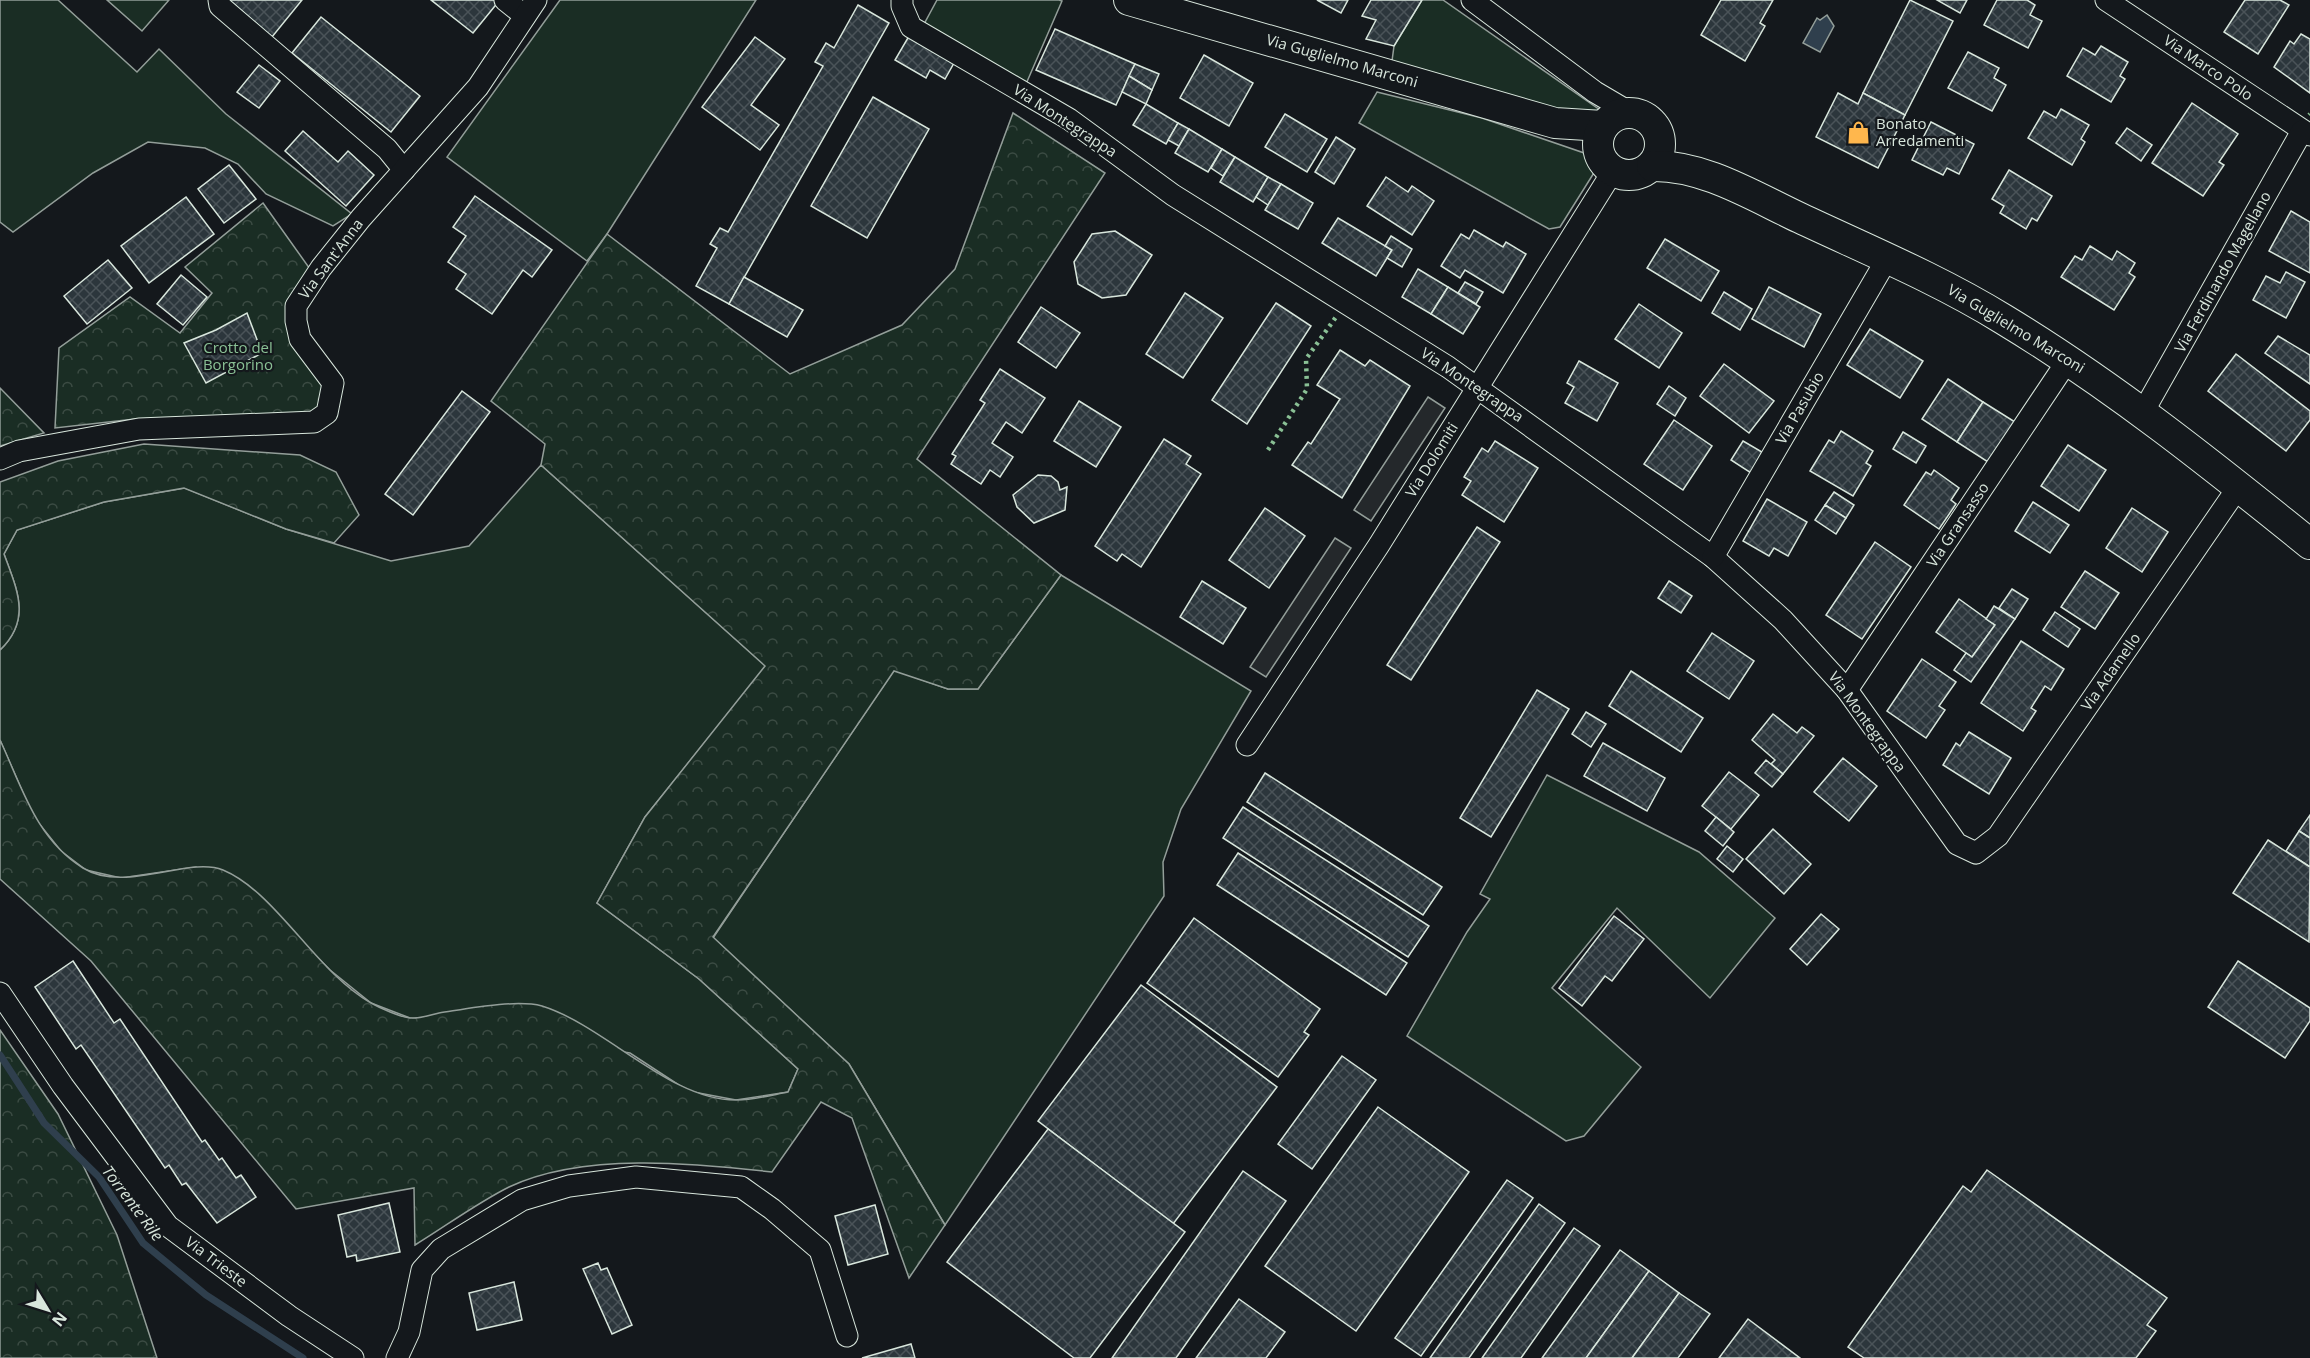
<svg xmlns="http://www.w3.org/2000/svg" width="2310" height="1358" font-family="'Open Sans',sans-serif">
	<defs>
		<pattern id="forest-crowns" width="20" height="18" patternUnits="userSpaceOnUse" patternTransform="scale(1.5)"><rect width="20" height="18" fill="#1a2d24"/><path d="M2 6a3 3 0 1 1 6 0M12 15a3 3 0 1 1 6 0" fill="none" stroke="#3b4b43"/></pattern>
		<pattern id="building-cross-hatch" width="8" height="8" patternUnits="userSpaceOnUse" patternTransform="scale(1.5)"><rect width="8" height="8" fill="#2c363c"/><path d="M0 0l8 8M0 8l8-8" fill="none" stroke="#4a5358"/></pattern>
	</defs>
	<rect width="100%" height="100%" fill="#14181c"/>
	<g fill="#1a2d24" stroke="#939e99" stroke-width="1.5">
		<path d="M0,0h58l79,72 22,-23 67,65 126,100 -19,12 -67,-32 -28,-30 -33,-16 -57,-6 -55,31 -80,59 -13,-10z"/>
		<path d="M107,0h62l-27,31z"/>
		<path d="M560,0h196l-149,234 -20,27 -140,-104z"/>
		<path d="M937,0h122l3,1 -36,83 -103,-58z"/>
		<path d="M1422,0h21l157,110 -4,12 -204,-61 2,-15z"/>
		<path d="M1377,92l105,26 105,36 10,14 -37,59 -11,2 -190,-106z"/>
		<path d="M541,465l225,201 -121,151 -48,86 102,76 99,90 -10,23 -52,8 -48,-9 -58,-38 -220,-35 -39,-15 -41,-33 -36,-36 -98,-67 -75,11 -35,-8 -25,-19 -28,-35 -33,-76v-90c32,-31 17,-60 4,-96l13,-24 87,-28 81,-14 101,41 105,32 78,-15z"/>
		<path d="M1061,575l190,116 -70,118 -18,53 1,34 -219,329 -96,-161 -136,-126 181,-268 54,19h30z"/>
		<path d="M1547,775l152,77 76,66 -65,80 -93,-90 -65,80 89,79 -57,69 -18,5 -159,-105 60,-104 23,-33 -10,-5z"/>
	</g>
	<g fill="url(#forest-crowns)" stroke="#939e99" stroke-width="1.5">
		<path d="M1013,113l92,60 -188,286 144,116 -83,114h-30l-54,-18 -181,266 136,127 96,161 -36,53 -57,-160 -31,-16 -49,70c-79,-9 -189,-20 -263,15 -32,16 -63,39 -94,58l-1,-57 -118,21 -205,-248 -91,-82v-139c22,47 36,99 83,128 42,26 105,-12 140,2 53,22 93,102 148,133 9,5 29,14 39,15 9,1 20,-3 29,-5 27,-4 76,-14 103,-7 64,20 128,95 195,94 16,0 35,-5 51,-8l10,-23 -99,-90 -102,-76 48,-86 120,-151 -224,-201 4,-21 -54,-43 116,-167 183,140 112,-49 53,-56z"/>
		<path d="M263,203l47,66 -21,37 36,82 -3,21 -8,5 -179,5 -80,9 4,-80 71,-51 50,36 32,-40 -27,-26z"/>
		<path d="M0,388l44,45 -44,13z"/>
		<path d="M144,444l156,11 36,17 23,43 -25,28 -48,-14 -102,-41 -80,14 -87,28 -13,24c13,36 28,65 -4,96v-168l58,-21z"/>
		<path d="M0,1030l58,84 59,121 40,123h-157z"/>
	</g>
	<g fill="#24282b" stroke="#939e99" stroke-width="1.5">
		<path d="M1428,397l17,11 -74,113 -17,-11z"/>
		<path d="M1335,538l16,10 -85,129 -16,-10z"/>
	</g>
	<path fill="#2f3f4d" stroke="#939e99" stroke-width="1.5" d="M1827,15l7,11 -14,26 -17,-9 14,-25 3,2z"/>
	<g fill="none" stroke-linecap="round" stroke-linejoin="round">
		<path stroke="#2f3f4d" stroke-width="7" d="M0,1055l44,68 55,54 44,66 63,52 97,63"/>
	</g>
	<g fill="url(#building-cross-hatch)" stroke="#d8e6dc" stroke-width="1.5">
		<path d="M229,0h73l-30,37z"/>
		<path d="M431,0h67l1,1 -26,32z"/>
		<path d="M1317,0h31l-7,13z"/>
		<path d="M1371,0h51l-28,46 -28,-7 10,-19 -14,-4z"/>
		<path d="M1721,0h52l-13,23 5,3 -20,35 -44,-26z"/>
		<path d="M1910,0l43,21 -48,94 -42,-22z"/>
		<path d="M1937,0h30l-7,13z"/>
		<path d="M1997,0h30l8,5 -5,10 12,6 -14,27 -44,-23z"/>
		<path d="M2245,0h35l9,5 -31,49 -34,-22z"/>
		<path d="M858,5l31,18 -160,281 -33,-18 21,-38 -7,-4 10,-16 8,4 95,-166 -8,-4 11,-19 8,5z"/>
		<path d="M321,17l99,79 -29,36 -99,-79z"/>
		<path d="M1055,29l80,35 -19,41 -80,-35z"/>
		<path d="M2301,34l9,5v54l-36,-26 16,-26 4,3z"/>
		<path d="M909,36l45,27 -9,16 -15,-9 -4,8 -31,-18z"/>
		<path d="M755,37l30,22 -34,46 28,20 -19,25 -58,-43z"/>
		<path d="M2101,46l27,16 -8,14 5,3 -14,23 -44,-26 16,-28 12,7z"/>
		<path d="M1968,52l31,16 -5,10 12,7 -14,26 -44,-23z"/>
		<path d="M1204,55l49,28 -24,43 -49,-28z"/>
		<path d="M1135,64l24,10 -7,16 -23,-14z"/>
		<path d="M259,65l21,16 -21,27 -22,-16z"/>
		<path d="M1129,76l23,14 -6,14 -24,-12z"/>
		<path d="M1838,93l20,11 5,-11 42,22 -27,53 -62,-31z"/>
		<path d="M873,97l56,32 -62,109 -56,-32z"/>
		<path d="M2192,103l46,31 -19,28 5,3 -21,31 -51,-33z"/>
		<path d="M1146,104l32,19 -12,21 -33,-19z"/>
		<path d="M2061,109l28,16 -8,14 4,3 -13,23 -44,-27 16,-27 12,7z"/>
		<path d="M1285,114l42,25 -20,33 -42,-25z"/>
		<path d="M1931,122l43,22 -15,30 -12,-6 -4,7 -31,-15z"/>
		<path d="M1178,123l11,6 -10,17 -11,-6z"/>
		<path d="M2127,128l25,17 -11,16 -25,-18z"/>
		<path d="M1189,129l33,20 -14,23 -33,-19z"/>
		<path d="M303,131l35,31 10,-11 26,24 -28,31 -61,-55z"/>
		<path d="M1336,137l19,12 -21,35 -19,-12z"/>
		<path d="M1222,149l13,8 -12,19 -12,-8z"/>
		<path d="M1235,157l33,20 -15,25 -33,-20z"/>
		<path d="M229,165l27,34 -32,24 -26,-34z"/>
		<path d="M2009,170l43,26 -15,25 -5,-3 -6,11 -26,-16 4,-7 -12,-7z"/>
		<path d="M1268,177l13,7 -13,21 -12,-8z"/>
		<path d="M1386,177l22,15 4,-6 22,15 -22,34 -45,-29z"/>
		<path d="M1281,184l32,19 -15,26 -33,-19z"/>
		<path d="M475,196l77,54 -20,27 -9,-7 -31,44 -36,-25 10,-15 -18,-12 18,-26 -13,-9z"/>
		<path d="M186,197l28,37 -65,49 -28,-37z"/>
		<path d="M2291,211l19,11v51l-41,-22z"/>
		<path d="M1338,218l54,32 -16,26 -54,-33z"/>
		<path d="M1474,230l29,17 3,-5 20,12 -23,39 -38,-23 -5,8 -19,-12 20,-32 8,5z"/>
		<path d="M1115,231l37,24 -26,40 -24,3 -24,-14 -4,-22 18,-28z"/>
		<path d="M1391,236l21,13 -10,18 -15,-9 5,-8 -7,-4z"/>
		<path d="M1665,239l54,32 -18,30 -54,-33z"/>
		<path d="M2090,246l22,14 5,-9 18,12 -6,10 6,4 -21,33 -53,-33 14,-21 7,4z"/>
		<path d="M108,260l24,28 -45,36 -23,-28z"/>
		<path d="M1418,269l30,18 -17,27 -29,-17z"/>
		<path d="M2286,272l19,10 -19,36 -33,-18 13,-24 14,7z"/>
		<path d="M181,275l26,22 -24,28 -26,-21z"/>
		<path d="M744,277l59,33 -16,27 -58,-33z"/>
		<path d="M1465,282l18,10 -7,12 -18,-11z"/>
		<path d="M1448,287l32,20 -17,27 -32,-20z"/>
		<path d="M1769,287l52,27 -17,33 -52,-28z"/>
		<path d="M1724,292l28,17 -12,21 -28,-17z"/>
		<path d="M1185,293l38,25 -40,60 -37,-24z"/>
		<path d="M1276,303l35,23 -64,98 -35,-24z"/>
		<path d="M1639,304l43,29 -23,35 -44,-29z"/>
		<path d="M1041,307l39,26 -24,35 -38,-26z"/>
		<path d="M247,313l15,40 -56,30 -22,-40 32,-13z"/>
		<path d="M1870,329l53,32 -23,37 -53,-33z"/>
		<path d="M2278,336l32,19v29l-45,-31z"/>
		<path d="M1340,350l25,16 5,-6 40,26 -68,112 -50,-33 16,-23 3,2 29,-45 -23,-14z"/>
		<path d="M2236,354l74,57v9l-24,31 -78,-60z"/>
		<path d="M1579,361l39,22 -21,38 -32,-18 9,-16 -7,-4z"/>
		<path d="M1724,364l50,37 -25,32 -49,-37z"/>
		<path d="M1000,369l45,29 -23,35 -16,-11 -14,21 21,14 -13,20 -10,-7 -9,14 -30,-20 5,-8 -4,-2 33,-51 -5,-3z"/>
		<path d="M1948,379l35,23 -26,40 -35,-23z"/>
		<path d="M1669,386l17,12 -11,18 -18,-12z"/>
		<path d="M462,391l28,21 -77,103 -28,-21z"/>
		<path d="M1079,401l42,26 -25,40 -42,-26z"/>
		<path d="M1983,402l32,20 -27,40 -31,-20z"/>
		<path d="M1674,420l38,26 -29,44 -39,-26z"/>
		<path d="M1841,431l32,20 -7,12 5,3 -18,30 -43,-25 19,-31 5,3z"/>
		<path d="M1903,432l23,14 -10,17 -23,-14z"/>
		<path d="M1164,439l27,17 -5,8 15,10 -60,93 -19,-13 -5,7 -22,-15z"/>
		<path d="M1495,441l43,27 -34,54 -42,-27 9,-14 -7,-4 18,-29 6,4z"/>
		<path d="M1743,441l19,11 -11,21 -20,-13z"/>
		<path d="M2068,445l38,25 -27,41 -38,-25z"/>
		<path d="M1934,470l25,18 -8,12 5,4 -17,25 -35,-24 22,-33 5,3z"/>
		<path d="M1038,475l13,1 7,6 2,8 7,-3 -2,23 -31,13 -17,-16 -4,-12z"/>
		<path d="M1834,492l20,13 -8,13 -21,-13z"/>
		<path d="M1767,499l40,23 -19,34 -14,-8 -5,8 -26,-15z"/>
		<path d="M2033,502l36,23 -19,28 -35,-22z"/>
		<path d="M1825,505l21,13 -10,16 -21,-14z"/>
		<path d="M1265,508l40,28 -36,52 -40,-28z"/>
		<path d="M2132,508l36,24 -26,40 -36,-24z"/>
		<path d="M1477,527l23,15 -89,138 -24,-15z"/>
		<path d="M1875,542l36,25 -49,72 -36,-24z"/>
		<path d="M2085,571l34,22 -24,36 -34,-22z"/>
		<path d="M1202,581l44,27 -23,36 -43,-27z"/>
		<path d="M1669,581l23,15 -11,17 -23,-15z"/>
		<path d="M2012,589l16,10 -13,20 -16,-11z"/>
		<path d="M1959,599l36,26 -23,32 -36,-25z"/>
		<path d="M1994,606l21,13 -44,63 -17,-12 12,-17 6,4 23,-32 -9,-6z"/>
		<path d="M2055,612l25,17 -12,18 -25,-17z"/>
		<path d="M1712,633l42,28 -25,38 -42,-28z"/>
		<path d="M2021,641l43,28 -13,21 -6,-4 -14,22 5,3 -13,20 -42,-28z"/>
		<path d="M1922,659l34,23 -17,24 6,4 -19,28 -39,-27z"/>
		<path d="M1631,671l72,47 -22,34 -72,-46z"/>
		<path d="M1537,690l32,19 -78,128 -31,-19z"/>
		<path d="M1586,712l20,12 -15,23 -19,-13z"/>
		<path d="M1773,714l24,19 5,-6 12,9 -31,38 -12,-10 4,-4 -23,-20z"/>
		<path d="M1969,732l42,26 -22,36 -46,-29 13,-22 4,3z"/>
		<path d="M1603,743l62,35 -18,33 -63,-35z"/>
		<path d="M1843,758l34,28 -28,35 -35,-29z"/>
		<path d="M1766,760l17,14 -11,13 -17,-14z"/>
		<path d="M1729,772l30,23 -28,34 -29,-23z"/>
		<path d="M1265,773l177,114 -19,28 -176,-113z"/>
		<path d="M1243,807l186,119 -21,31 -185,-119z"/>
		<path d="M2310,815v23l-11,-7z"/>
		<path d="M1716,817l18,15 -11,14 -18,-15z"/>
		<path d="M1773,829l38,35 -27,30 -38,-35z"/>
		<path d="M2299,831l11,7v29l-24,-16z"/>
		<path d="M2268,840l42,27 -1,75 -76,-49z"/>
		<path d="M1727,846l16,13 -10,13 -16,-13z"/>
		<path d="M1238,853l169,110 -21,32 -169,-110z"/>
		<path d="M1821,914l18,15 -32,36 -17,-16z"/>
		<path d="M1614,916l30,23 -32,42 -7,-5 -23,30 -23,-18z"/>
		<path d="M1194,918l126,91 -16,23 5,3 -31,42 -131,-94z"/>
		<path d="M73,961l41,62 6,-4 82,123 3,-2 14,20 3,-2 14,20 5,-3 15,22 -39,26 -31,-40 -4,2 -13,-20 -4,3 -84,-123 -5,4 -41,-62z"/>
		<path d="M2238,961l72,47v13l-25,37 -77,-51z"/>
		<path d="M1141,985l136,102 -104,137 -135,-103z"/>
		<path d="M1342,1056l34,24 -64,89 -34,-25z"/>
		<path d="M1378,1107l91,65 -113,159 -91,-65z"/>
		<path d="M1048,1129l137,103 -95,126h-16l-127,-96z"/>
		<path d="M1987,1170l180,128 -20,27 9,6 -20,27h-272l-16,-11 115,-161 8,6z"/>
		<path d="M1243,1171l43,30 -110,157h-64z"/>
		<path d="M1507,1180l26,18 -112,158 -26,-18z"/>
		<path d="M389,1203l11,49 -43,9 -1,-6 -9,2 -9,-42z"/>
		<path d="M1539,1204l26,19 -96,135h-39z"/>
		<path d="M875,1205l13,49 -40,11 -13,-49z"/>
		<path d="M1574,1228l26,18 -79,112h-39z"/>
		<path d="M1620,1250l29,21 -63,87h-44z"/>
		<path d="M598,1263l3,7 6,-2 25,57 -20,9 -29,-65z"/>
		<path d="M1649,1271l30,22 -47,65h-46z"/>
		<path d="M514,1282l8,38 -45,10 -8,-37z"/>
		<path d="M1679,1293l31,21 -32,44h-46z"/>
		<path d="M1239,1299l46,33 -19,26h-70z"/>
		<path d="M1748,1319l52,39h-81z"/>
		<path d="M911,1344l4,14h-53z"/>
	</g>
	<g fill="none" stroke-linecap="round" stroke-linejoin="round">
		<defs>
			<g id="street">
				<path d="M219,0l1,6 167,143 17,21"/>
				<path d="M505,0l20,16"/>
				<path d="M902,0v6l9,21 158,92 104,76 275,172 265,190 70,63 64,70 110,154 19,9 22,-17 241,-350"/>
				<path d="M1472,0l123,92 34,20"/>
				<path d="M2106,0l204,135"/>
				<path d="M2143,412l159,-281"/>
				<path d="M0,459l19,-8 120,-22 175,-7 13,-9 6,-30 -33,-44 -4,-18v-15l25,-38 40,-50 117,-131 58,-87"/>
				<path d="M1713,557l174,-298"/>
				<path d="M1847,690l221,-330"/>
				<path d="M1247,745l132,-200 234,-374"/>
				<path d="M0,993l63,93 105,140 121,90 64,42"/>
				<path d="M397,1358l12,-26 13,-62 19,-21 81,-49 47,-14 67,-9 105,10 31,22 48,41 27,86"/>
			</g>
			<g id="secondary">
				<path d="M1129,0l426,123 48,3"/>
				<circle cx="1629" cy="144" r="31"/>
				<path d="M1652,166c52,-1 101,30 148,52 68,32 138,61 203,101 109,66 208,145 307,225"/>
			</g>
		</defs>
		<use href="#street" stroke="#d8e6dc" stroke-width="23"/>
		<use href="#secondary" stroke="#d8e6dc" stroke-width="32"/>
		<use href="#street" stroke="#14181c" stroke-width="21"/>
		<use href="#secondary" stroke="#14181c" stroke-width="30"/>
		<g stroke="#8ac095" stroke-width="4.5" stroke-dasharray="3 4.5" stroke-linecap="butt">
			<path d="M2309,115l1,-1"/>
			<path d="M1268,450l39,-61 -1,-30 30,-42"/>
		</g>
	</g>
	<defs>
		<symbol id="shop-bare" viewBox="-9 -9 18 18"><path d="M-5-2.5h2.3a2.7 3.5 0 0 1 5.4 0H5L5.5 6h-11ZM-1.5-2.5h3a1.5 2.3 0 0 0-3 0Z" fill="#ffb74d" stroke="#14181c" stroke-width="2.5" paint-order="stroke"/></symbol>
	</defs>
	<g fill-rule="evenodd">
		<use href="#shop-bare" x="1842" y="116" width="33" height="33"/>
	</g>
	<g text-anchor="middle" stroke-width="4.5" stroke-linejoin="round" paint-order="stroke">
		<g font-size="15" fill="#d8e6dc" stroke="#14181c">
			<text transform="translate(1342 61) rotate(16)" y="5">Via Guglielmo Marconi</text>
			<text transform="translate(2208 68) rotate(34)" y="5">Via Marco Polo</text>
			<text transform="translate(1065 121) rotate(33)" y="5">Via Montegrappa</text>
			<text transform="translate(331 259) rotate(-53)" y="5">Via Sant'Anna</text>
			<text transform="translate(2223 272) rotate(-61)" y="5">Via Ferdinando Magellano</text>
			<text transform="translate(2016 329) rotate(31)" y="5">Via Guglielmo Marconi</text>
			<text transform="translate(1472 385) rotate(34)" y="5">Via Montegrappa</text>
			<text transform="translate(1800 408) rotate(-60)" y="5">Via Pasubio</text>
			<text transform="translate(1432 460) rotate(-58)" y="5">Via Dolomiti</text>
			<text transform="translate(1958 525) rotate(-56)" y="5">Via Gransasso</text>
			<text transform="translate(2111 672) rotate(-55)" y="5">Via Adamello</text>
			<text transform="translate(1867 722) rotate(54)" y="5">Via Montegrappa</text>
			<text transform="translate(216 1262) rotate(37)" y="5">Via Trieste</text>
		</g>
		<g font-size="15" fill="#d8e6dc" stroke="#14181c" text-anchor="start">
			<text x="1876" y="129">Bonato<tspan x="1876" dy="17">Arredamenti</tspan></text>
		</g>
		<g font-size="15" fill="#8ac095" stroke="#14181c">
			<text x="238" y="353">Crotto del<tspan x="238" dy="17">Borgorino</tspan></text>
		</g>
		<g font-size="16" font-style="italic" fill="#d8e6dc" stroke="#14181c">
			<text transform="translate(133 1203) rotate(53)" y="6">Torrente Rile</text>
		</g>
	</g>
	<g transform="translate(48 1310) rotate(128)" stroke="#14181c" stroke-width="4.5" paint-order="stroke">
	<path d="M0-4.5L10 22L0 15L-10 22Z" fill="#d8e6dc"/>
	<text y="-9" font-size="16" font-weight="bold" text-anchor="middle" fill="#d8e6dc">N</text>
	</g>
</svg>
